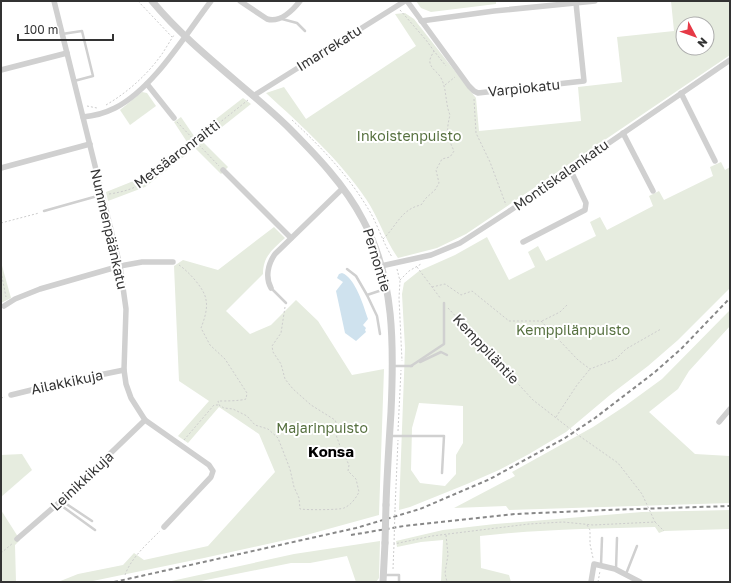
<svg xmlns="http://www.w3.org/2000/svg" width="731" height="583" font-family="'Golos Text',sans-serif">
	<rect width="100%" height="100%" fill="#fff"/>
	<g fill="#e6ecdf" fill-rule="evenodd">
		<path d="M416,1h80v3l-65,8 -10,-4z"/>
		<path d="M671,1h59v54l-264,179 -29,14 -39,10c-13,-18 -19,-40 -32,-59 -27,-40 -64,-73 -100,-106l18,-6 22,32 110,-73 -21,-32 10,-1 9,6 62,79 3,33 102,-10 -3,-34 44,-5 -5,-45 57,-6zM683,24h24v24h-24z"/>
		<path d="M142,92l5,1 9,13 -26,19 -10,-15z"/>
		<path d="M243,98l8,6 -48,38 25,25 -7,7 -26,-26 -50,39 -37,14 -2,-9 35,-14 46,-36 -13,-20 7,-5 13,19z"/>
		<path d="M721,162l4,8 5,-3v121l-52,52 -30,26 -38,29 -44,37 -37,22 -30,16 -32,14 -57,23 -11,3 6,-162 -3,-54 2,-11 15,-12 36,-16 32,-18 22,43 26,-13 -7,-15 10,-6 8,15 50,-25 -6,-14 10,-5 7,13 46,-24 -4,-10 10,-5 5,9 49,-24 -3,-9zM419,403l44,3v37l-7,12v19l-11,12 -25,-3 -9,-13 1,-42z"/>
		<path d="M274,227l11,11c-12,11 -22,18 -22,36l-37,37 24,23 21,-9 25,-25 22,21 34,54 32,-6 -5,146 -80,22 -95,21 -116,24h-30l20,-8 45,-9 11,-12 10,7 64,-14 67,-74 -16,-38 -40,-27 -31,36 -10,-7 31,-35 -30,-20 -5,-115 9,-6 35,10z"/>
		<path d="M1,262l10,36 -10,5z"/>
		<path d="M730,310v16l-41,45 -11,18 -29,23 46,42 35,2v47l-221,7 -3,-4 -52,2 61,-32 -3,-4 81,-45 32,-21 37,-27z"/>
		<path d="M22,454l10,16 -31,27v-42z"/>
		<path d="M1,510l19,30 -5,5 1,37h-15z"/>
		<path d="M730,510v19l-66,2 -5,2 -4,-6c-58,2 -117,2 -175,9l1,32 28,7 2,7h-70l2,-42 -22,2 -24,5 -1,-6 47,-11 52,-6 147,-12z"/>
		<path d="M380,541l-1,37 -3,4h-20l-9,-26 -37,7h-19l-95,19h-29l127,-28z"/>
	</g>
	<path fill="#cfe2ee" d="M342,273c13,4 22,34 26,46l-5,6 3,3 -1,2 1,2 -10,9 -11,-8 -9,-42 7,-9 -6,-4 2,-4z"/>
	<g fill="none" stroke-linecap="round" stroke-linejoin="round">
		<g stroke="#cdcdcd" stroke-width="1" stroke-dasharray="2 2" stroke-linecap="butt">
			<path d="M138,1l34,36"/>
			<path d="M400,10l26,30 8,11 12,15"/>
			<path d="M445,85l10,-8"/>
			<path d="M474,99l2,34 14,29 16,43"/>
			<path d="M106,105c22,-13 41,-30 56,-51 4,-6 8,-13 12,-19"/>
			<path d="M87,106l10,2"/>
			<path d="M292,120c28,26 55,54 75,87 10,15 15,34 25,50"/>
			<path d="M177,122l42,44"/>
			<path d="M109,194c14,-2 24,-5 36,-12l103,-82"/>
			<path d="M1,223l38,-10"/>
			<path d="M383,239c13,-12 18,-30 38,-34l5,-7 9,-8 4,-7 -3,-13 6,-11 8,-2 4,-6c-7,-15 -8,-20 -4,-36 -5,-12 -3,-26 -9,-37 -3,-6 -9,-8 -11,-15 -1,-4 2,-8 4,-12"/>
			<path d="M179,265c9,6 26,24 27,35 2,9 -2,20 -5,28l9,17 15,14 22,34 -1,6c-6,2 -21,2 -28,2l1,4 5,3 9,1 14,7 8,9 13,4 10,9 12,31 4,18 5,11 1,11c6,1 40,1 44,-1 7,-3 12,-10 15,-16l-3,-13 -8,-8 1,-6 -9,-19 -5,-14 2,-7 -2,-5 -24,-15 -18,-16 -8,-10 -4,-15 -8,-12 -1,-6 9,-13 4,-26"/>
			<path d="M417,267l24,32"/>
			<path d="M397,269l3,12 -1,17 3,63"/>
			<path d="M1,272l5,25"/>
			<path d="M400,280l9,-9 12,-7"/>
			<path d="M432,287l13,-3 16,11 11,-4 37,30h32l37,39 12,9 26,-10 10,-10 35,-20"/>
			<path d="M448,308l85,92 45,35 40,28 24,31 13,28"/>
			<path d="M542,321l18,-9 7,-7"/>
			<path d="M1,398l4,-1"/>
			<path d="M556,417l21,-32 13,-16"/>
			<path d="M398,431l3,-61"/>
			<path d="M184,440l30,-35h5"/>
			<path d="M395,509l3,-69"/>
			<path d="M587,525l3,5v14l3,14"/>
			<path d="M446,535l2,20 -3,18 2,9"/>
			<path d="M1,553l12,-10"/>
			<path d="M393,569l1,-25 38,-8 97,-12 34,-2 30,3 62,-3 9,9"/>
			<path d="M125,575c6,-17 22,-31 35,-44"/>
			<path d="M598,582l2,-11"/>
		</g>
		<g stroke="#d0d0d0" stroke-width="2.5">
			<path d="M282,19l15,4 8,8"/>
			<path d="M62,34l20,-3 11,45 -19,5"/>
			<path d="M44,211l57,-16"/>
			<path d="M347,269l9,7 11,19"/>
			<path d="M271,288l15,15"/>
			<path d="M380,334l-3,-18 -10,-21 18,-6"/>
			<path d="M420,362l21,-10 6,3"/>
			<path d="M393,366h19"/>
			<path d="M411,366l33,-22v-41"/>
			<path d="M390,436h54l-2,37"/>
			<path d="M62,501l30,20"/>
			<path d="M59,504l36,26"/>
			<path d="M601,565l1,-27"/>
			<path d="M616,569l1,-31"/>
			<path d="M626,574l11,-28"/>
			<path d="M384,575h15v7"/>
		</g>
		<g stroke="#d0d0d0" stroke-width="5.5">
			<path d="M54,1l66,265 6,43 -2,61 2,14 5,14 14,22 64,45 4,6 -2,6 -47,50"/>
			<path d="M240,1l27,18c13,4 26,-9 33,-18"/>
			<path d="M407,1l62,85 5,5 4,2 106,-12 -8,-78"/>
			<path d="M421,21l73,-10 101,-10"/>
			<path d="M1,70l66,-17"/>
			<path d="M147,84l27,34"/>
			<path d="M681,93l34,68"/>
			<path d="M253,96l152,-95"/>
			<path d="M83,117c11,-1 22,-4 32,-9 39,-20 70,-73 96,-107"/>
			<path d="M623,133l30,58"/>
			<path d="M1,168l89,-24"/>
			<path d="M223,170l68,68"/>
			<path d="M523,242l62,-32 1,-7 -16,-34"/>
			<path d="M381,266l50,-11 29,-12 48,-31 222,-152"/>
			<path d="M271,288c-6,-11 -3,-24 4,-34l68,-66"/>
			<path d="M4,306l11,-7 25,-10 80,-23 22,-4h31"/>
			<path d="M11,395l49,-12 64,-13"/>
			<path d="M719,422l11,-13"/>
			<path d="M17,539l45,-39 83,-80"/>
			<path d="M591,582l3,-18 21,5 25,13"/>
		</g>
		<g stroke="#d0d0d0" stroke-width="7">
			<path d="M152,1c39,47 91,83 135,125 28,28 58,59 76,94 32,59 31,127 28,192 -2,31 -4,62 -5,93"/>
			<path d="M383,582l2,-39"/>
		</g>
		<g stroke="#888" stroke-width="2" stroke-dasharray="4 3" stroke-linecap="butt">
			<path d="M351,535l53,-9 111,-12 92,-4 123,-4"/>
			<path d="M114,582l242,-54 64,-19 70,-30 75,-41 30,-20 60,-46 27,-24 48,-50"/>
		</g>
		<path stroke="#cdcdcd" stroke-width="1" stroke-dasharray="2 2" stroke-linecap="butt" d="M394,544l1,-35"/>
		<path stroke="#d0d0d0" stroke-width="7" d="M385,543l1,-38"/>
	</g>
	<g text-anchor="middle" stroke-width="4" stroke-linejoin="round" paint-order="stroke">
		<g font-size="14" fill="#333" stroke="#fff">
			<text transform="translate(329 48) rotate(-32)" y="5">Imarrekatu</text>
			<text transform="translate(524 88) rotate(-6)" y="5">Varpiokatu</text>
			<text transform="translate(177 154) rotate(-37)" y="5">Metsäaronraitti</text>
			<text transform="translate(561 175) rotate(-35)" y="5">Montiskalankatu</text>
			<text transform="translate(109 229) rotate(77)" y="5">Nummenpäänkatu</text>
			<text transform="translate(377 260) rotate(73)" y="5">Pernontie</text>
			<text transform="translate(486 349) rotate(47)" y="5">Kemppiläntie</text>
			<text transform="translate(67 382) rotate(-12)" y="5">Ailakkikuja</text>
			<text transform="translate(82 481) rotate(-43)" y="5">Leinikkikuja</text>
		</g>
		<g font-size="14" fill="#56703f" stroke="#fff">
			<text x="409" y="141">Inkoistenpuisto</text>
			<text x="573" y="335">Kemppilänpuisto</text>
			<text x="322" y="433">Majarinpuisto</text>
		</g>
		<g font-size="15" font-weight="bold" fill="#000" stroke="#fff">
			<text x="331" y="457">Konsa</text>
		</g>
	</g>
	<rect width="731" height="583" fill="none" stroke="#333333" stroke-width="4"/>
	<g transform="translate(695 36) rotate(131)"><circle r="19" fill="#ffffff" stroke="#adadad"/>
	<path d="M0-3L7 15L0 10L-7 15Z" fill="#e63946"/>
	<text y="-6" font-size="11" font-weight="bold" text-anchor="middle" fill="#333333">N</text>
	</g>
	<path d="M18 34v6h95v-6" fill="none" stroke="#333333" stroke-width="2"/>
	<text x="24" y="34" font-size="12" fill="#333333" stroke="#ffffff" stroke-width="3" paint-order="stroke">100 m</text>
</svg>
